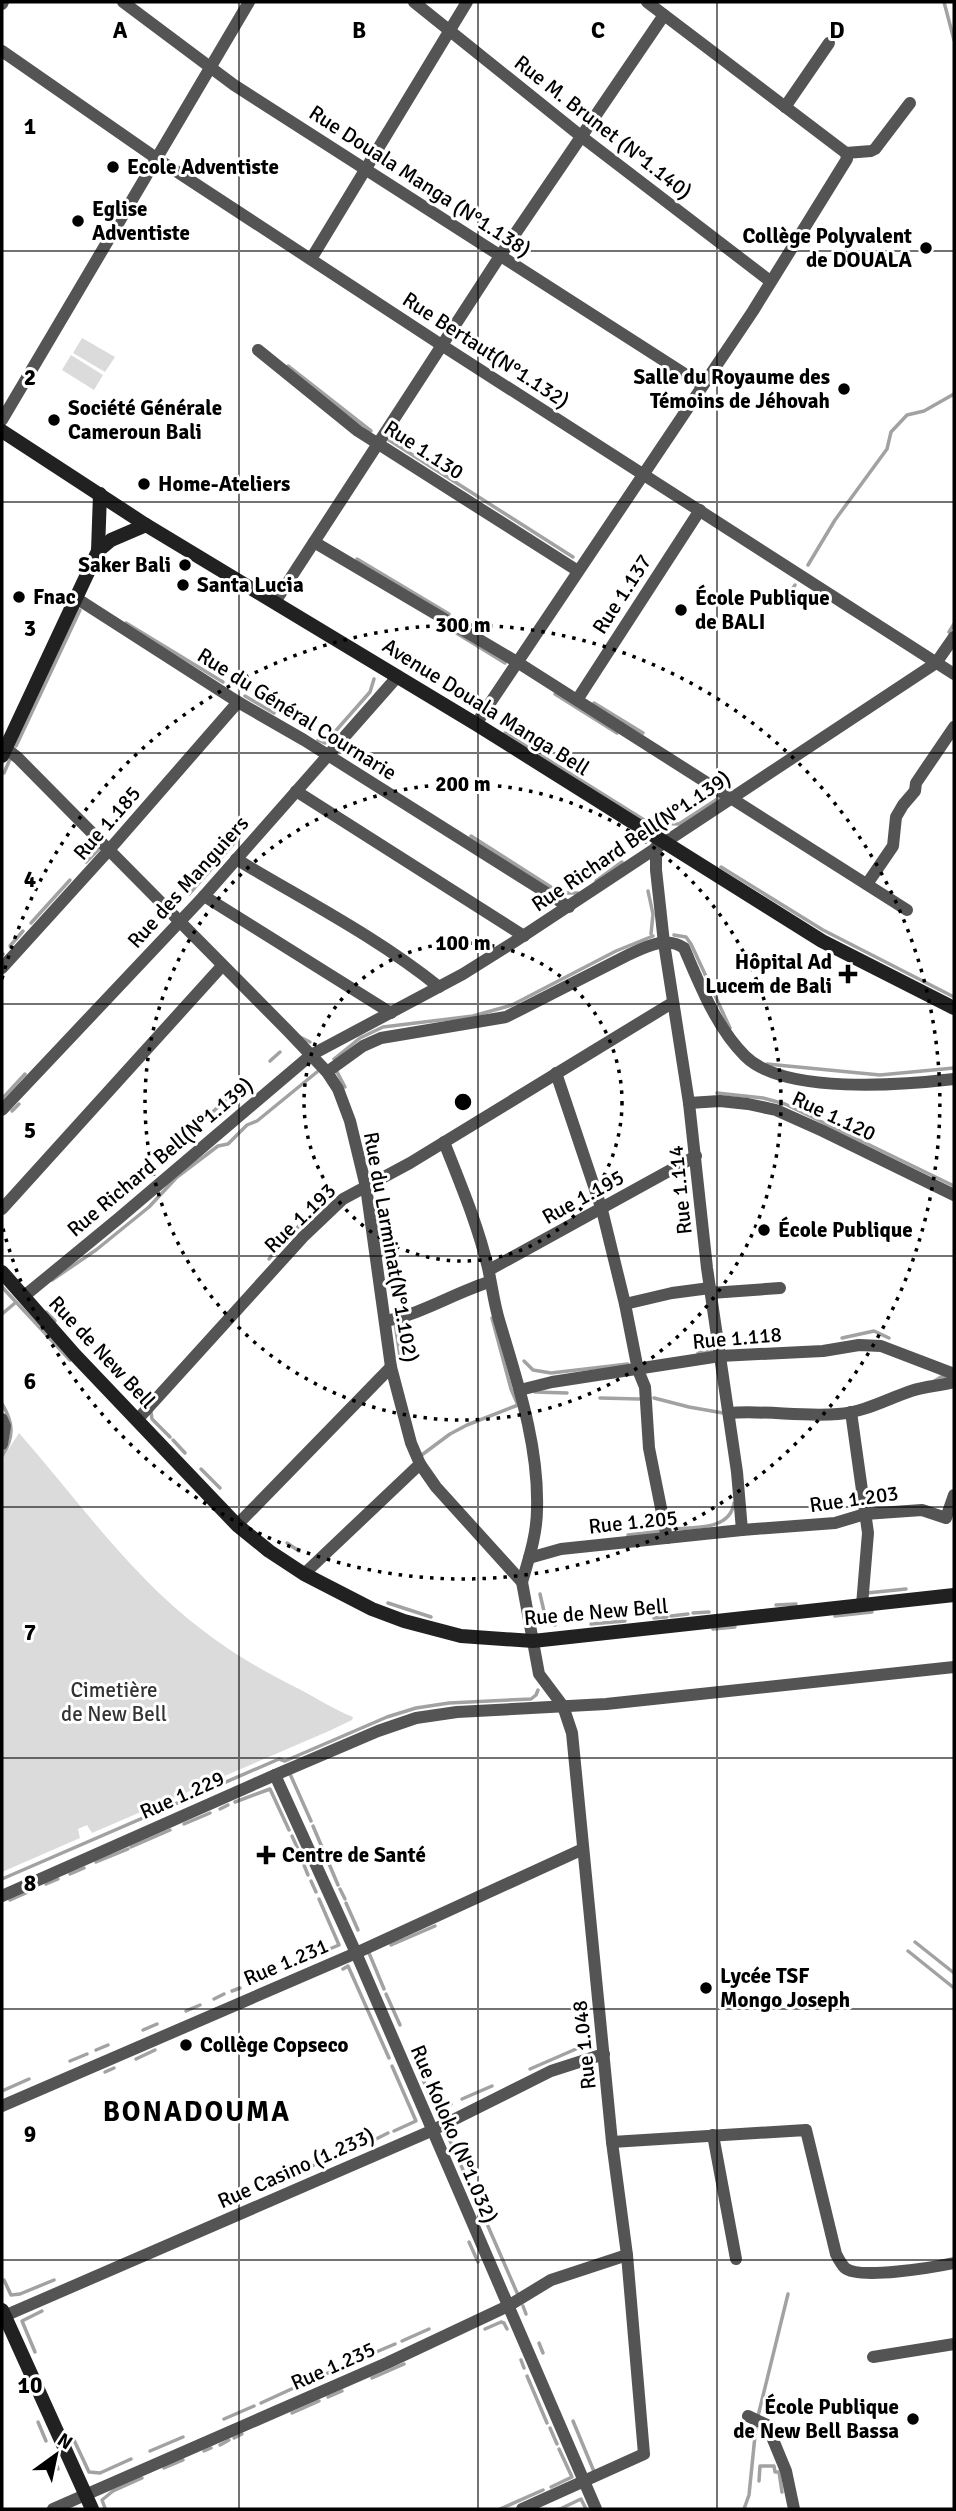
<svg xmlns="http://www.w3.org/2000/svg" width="956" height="2511" font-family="Signika,sans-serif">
	<rect width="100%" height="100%" fill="#fff"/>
	<g fill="#dbdbdb">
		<path d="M82,338l33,19 -10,15 -32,-19z"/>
		<path d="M71,355l32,20 -9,15 -32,-20z"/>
		<path d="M19,1433c58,66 111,142 182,196 31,24 65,44 100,61 17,9 34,20 52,27l-1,3 -23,11 -237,102 -5,-8 -9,4 2,9 -78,34v-413z"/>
	</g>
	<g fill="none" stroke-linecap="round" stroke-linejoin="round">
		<g stroke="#a2a2a2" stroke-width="3.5">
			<path d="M944,2l10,38"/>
			<path d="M288,366l83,65"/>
			<path d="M389,440l184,117"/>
			<path d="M357,559l92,55"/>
			<path d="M808,565l27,-45 52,-71 4,-17 16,-17 17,-4 30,-17"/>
			<path d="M788,596l7,-11"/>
			<path d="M126,623l97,59"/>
			<path d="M445,626l60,37"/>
			<path d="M949,632l5,-8"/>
			<path d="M555,694l62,39"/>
			<path d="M245,696l29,17"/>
			<path d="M594,703l49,30"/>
			<path d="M505,733l144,90 30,1 40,-26 -1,-2"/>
			<path d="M318,740l7,3 45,-51 4,-13"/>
			<path d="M16,746l64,-136"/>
			<path d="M4,773l6,-14"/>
			<path d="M471,836l83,53 10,4h14"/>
			<path d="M86,862l14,-14"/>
			<path d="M721,867l102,63 131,67"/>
			<path d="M596,881l26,-19"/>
			<path d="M648,891l5,23 -2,20"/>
			<path d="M189,894l53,-60"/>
			<path d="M31,923l39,-43"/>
			<path d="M674,935l12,2 5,7 39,84"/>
			<path d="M10,946l13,-15"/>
			<path d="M2,955l1,-1"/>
			<path d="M300,1037l10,5"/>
			<path d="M334,1059l26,-21 23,-11 90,-11 39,-11 104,-54 37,-15"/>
			<path d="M270,1061l10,-9"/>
			<path d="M767,1064l113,11 74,-7"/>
			<path d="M336,1070l9,17"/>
			<path d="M717,1093l46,5 22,6 169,82"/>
			<path d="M2,1099l23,-25"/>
			<path d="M12,1111l7,-7"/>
			<path d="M182,1139l61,-54"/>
			<path d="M304,1221l10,-10"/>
			<path d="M297,1228l6,-6"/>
			<path d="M269,1259l9,-11"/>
			<path d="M52,1280l44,-30 53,-43 28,-30 41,-31 10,-2 19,-19 10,-4 60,-49"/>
			<path d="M2,1287l68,73"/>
			<path d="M46,1312l9,9"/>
			<path d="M2,1314l13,-11"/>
			<path d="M492,1318l19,71 6,14"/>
			<path d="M395,1323l5,33"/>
			<path d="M842,1338l32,-7 15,7"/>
			<path d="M698,1353l13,-3"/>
			<path d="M524,1361l9,9 18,3 77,-9"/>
			<path d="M933,1382l8,-5h8"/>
			<path d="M535,1392l32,1"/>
			<path d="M600,1398l39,1"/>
			<path d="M654,1398l35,9 34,6"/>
			<path d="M2,1404c12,19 12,34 0,52"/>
			<path d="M151,1412l1,7 18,18"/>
			<path d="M173,1440l12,13"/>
			<path d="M419,1457l31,-23 17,-9 51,-20"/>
			<path d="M201,1469l19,19"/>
			<path d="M675,1529c21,-2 55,1 59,-26"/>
			<path d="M628,1535l35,-4"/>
			<path d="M287,1543l12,8"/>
			<path d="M867,1593l39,-4"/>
			<path d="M540,1594l6,26 9,5"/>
			<path d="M388,1603l43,14"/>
			<path d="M776,1605l20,-1"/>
			<path d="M693,1613l16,-1"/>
			<path d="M671,1616l17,-2"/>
			<path d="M835,1616l37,-4"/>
			<path d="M654,1618l13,-1"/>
			<path d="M591,1624l34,-3"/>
			<path d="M713,1629l22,-2"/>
			<path d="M290,1774l21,47"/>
			<path d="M235,1802l35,-13 19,41"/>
			<path d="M220,1809l8,-4"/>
			<path d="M184,1824l26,-11"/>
			<path d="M313,1826l25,59"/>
			<path d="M292,1836l9,20"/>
			<path d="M131,1847l39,-17"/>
			<path d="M96,1862l32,-13"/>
			<path d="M304,1865l4,10"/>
			<path d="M70,1874l14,-6"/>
			<path d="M2,1879l277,-120 6,2 102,-44 29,-9 33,-5 82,-4 5,-4 2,-5"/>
			<path d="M311,1881l5,11"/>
			<path d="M46,1884l12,-5"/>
			<path d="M340,1889l5,10"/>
			<path d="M10,1900l18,-8"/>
			<path d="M346,1903l12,27"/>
			<path d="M915,1942l39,31"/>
			<path d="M391,1945l44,-19"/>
			<path d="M908,1951l46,37"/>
			<path d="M369,1953l15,36"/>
			<path d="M315,1955l24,-10 -20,-46"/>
			<path d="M343,1969l5,-3 41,92"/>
			<path d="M253,1982l14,-6"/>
			<path d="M232,1991l8,-3"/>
			<path d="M386,1994l14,31"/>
			<path d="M214,1999l10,-5"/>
			<path d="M186,2011l14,-6"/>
			<path d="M143,2030l14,-6"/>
			<path d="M96,2050l12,-5"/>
			<path d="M136,2059l19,-9"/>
			<path d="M70,2061l17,-7"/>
			<path d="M392,2066l24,55 -22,10"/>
			<path d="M530,2069l46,-20"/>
			<path d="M105,2072l9,-4"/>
			<path d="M421,2075l9,21"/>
			<path d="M2,2091l27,-12"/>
			<path d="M462,2099l30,-13"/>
			<path d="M433,2102l7,15"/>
			<path d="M439,2109l12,-5"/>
			<path d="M444,2127l27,61"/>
			<path d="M376,2139l12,-6"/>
			<path d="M324,2161l8,-4"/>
			<path d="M304,2170l12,-6"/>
			<path d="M484,2217l34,78"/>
			<path d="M469,2242l9,20"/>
			<path d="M4,2280l7,15 9,-1 34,-14"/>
			<path d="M523,2306l3,8"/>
			<path d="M485,2329l16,-7 3,1 3,6"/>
			<path d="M402,2341l27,-12"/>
			<path d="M539,2343l4,10"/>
			<path d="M35,2352l-13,-31 20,-10"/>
			<path d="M369,2355l26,-11"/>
			<path d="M521,2360l3,8"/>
			<path d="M527,2376l20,47"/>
			<path d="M372,2378l32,-14"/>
			<path d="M314,2379l23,-10"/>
			<path d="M328,2397l14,-6"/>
			<path d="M261,2403l37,-17"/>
			<path d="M292,2413l27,-12"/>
			<path d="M758,2416l30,-122"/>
			<path d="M224,2419l30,-13"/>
			<path d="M573,2421l22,53"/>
			<path d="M38,2422l8,19"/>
			<path d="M550,2428l7,16"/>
			<path d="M73,2438l16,34 11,1 31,-14"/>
			<path d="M234,2438l8,-4"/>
			<path d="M220,2445l9,-5"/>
			<path d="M150,2451l33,-14"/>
			<path d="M204,2451l7,-3"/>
			<path d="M54,2459l4,10"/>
			<path d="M164,2468l19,-8"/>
			<path d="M759,2481l1,-15h14l1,6h4l3,20"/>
			<path d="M551,2487l21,-10 -13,-28"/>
			<path d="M105,2508l-3,-8 11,-9 29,-13"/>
			<path d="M562,2508l19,-9 5,10"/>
			<path d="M500,2509l43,-19"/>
			<path d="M558,2509h1"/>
			<path d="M744,2509l5,-14 7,-69"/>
		</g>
		<g stroke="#545454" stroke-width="12">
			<path d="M123,2l111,83 468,300"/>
			<path d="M414,2l168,135 188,144"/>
			<path d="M647,2l199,151"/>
			<path d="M2,4l1,-2"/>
			<path d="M2,51l154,107 287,188 511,328"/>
			<path d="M785,107l44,-64"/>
			<path d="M846,153l25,-2 4,-2 35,-46"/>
			<path d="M311,259l156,-257"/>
			<path d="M258,350l100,81 220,140"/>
			<path d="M2,420l247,-418"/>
			<path d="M314,542l203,120 390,248"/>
			<path d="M76,598l162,104 66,38 265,167"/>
			<path d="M275,602l225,-346 164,-241"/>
			<path d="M577,700l123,-190"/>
			<path d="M476,724l277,-413 94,-152 -1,-6"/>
			<path d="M2,745l16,13 270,273 39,41 11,17 12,32 16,66 25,180 20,76 9,21 16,23 86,95 17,92 24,32 9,27 40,409 15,113 17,199 -122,55"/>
			<path d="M296,791l228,145"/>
			<path d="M656,847v23l8,73 25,160 18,165 30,204 5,58"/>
			<path d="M236,859c68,41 141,78 203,128"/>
			<path d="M867,884l26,-38 3,-29 7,-12 12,-14 1,-8 38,-56"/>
			<path d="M204,896l187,117"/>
			<path d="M2,968l107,-118 129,-148"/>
			<path d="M327,1072l36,-26 18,-8 125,-21 124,-63c17,-8 37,-18 54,-6 16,37 32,79 61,108 39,39 158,29 209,23"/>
			<path d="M556,1073l46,137 23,94 13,66 7,17 4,61 18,90"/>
			<path d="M689,1103l31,-2 28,3 28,6 47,21 131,64"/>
			<path d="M2,1110l202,-214 194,-220"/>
			<path d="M444,1142c16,41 34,83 44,126 4,18 6,35 11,52 18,61 40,125 38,189 0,25 -8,49 -15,73"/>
			<path d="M2,1209l220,-243"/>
			<path d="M489,1270l207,-114"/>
			<path d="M711,1293l69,-5"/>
			<path d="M23,1297l95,-78 193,-164 152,-81 51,-32 422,-279 18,-26"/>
			<path d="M625,1304l47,-11 38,-5"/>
			<path d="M385,1321c37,-7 69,-28 104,-39"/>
			<path d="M520,1390l32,-8 168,-26 103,-5 36,-6 22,1 73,28"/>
			<path d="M851,1412l17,121 -6,72"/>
			<path d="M729,1413c36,-3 73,4 109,1 27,-2 49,-15 73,-23 14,-5 29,-5 43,-9"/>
			<path d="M2,1419l3,7 -3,18"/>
			<path d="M137,1420l166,-183 40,-38 67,-36 262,-160"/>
			<path d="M237,1525l154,-158"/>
			<path d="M529,1558l32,-9 181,-19 93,-7 30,-9 57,-4 24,8 8,-23"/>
			<path d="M304,1574l116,-110"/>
			<path d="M275,1775l81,178 240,556"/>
			<path d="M2,1896l273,-121 103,-44 38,-13 41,-6 149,-8 348,-37"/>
			<path d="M2,2106l354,-153 227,-104"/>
			<path d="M713,2135l23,124"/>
			<path d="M612,2142l194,-12 30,124c2,4 6,11 9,14 14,12 90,-1 109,-5"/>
			<path d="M2,2317l429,-186 120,-60 53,-17"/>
			<path d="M873,2357l81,-13"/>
			<path d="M748,2416l19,9 19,46 8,38"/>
			<path d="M53,2509l334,-146 121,-57 43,-26 76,-25"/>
		</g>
		<g stroke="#212121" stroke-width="14">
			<path d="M2,431l144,94 330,199 346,217 132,67"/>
			<path d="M98,551l13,-11 35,-15"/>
			<path d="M2,756l96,-205 2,-57"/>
			<path d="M2,1272l73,83 162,170 32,26 35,23 68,35 32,12 57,15 72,5 421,-46"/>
			<path d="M2,2310l90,199"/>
		</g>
	</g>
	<path fill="none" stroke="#000" stroke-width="2" stroke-opacity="0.55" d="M239,2v2507M478,2v2507M717,2v2507M2,251h952M2,502h952M2,753h952M2,1004h952M2,1256h952M2,1507h952M2,1758h952M2,2009h952M2,2260h952"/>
	<g fill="none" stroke="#000" stroke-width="3.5" stroke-dasharray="3.5 7">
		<circle cx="463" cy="1102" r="159"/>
		<circle cx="463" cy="1102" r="318"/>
		<path d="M2 979A477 477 0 1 1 2 1225"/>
	</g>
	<g fill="#000" stroke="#fff" stroke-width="2.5">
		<circle cx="113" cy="167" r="7"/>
		<circle cx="78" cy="221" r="7"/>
		<circle cx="926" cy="248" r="7"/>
		<circle cx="844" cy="389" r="7"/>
		<circle cx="54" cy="420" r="7"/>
		<circle cx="144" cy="484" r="7"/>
		<circle cx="185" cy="565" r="7"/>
		<circle cx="183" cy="585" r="7"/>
		<circle cx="19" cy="597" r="7"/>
		<circle cx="681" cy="610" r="7"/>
		<path d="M844.5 963.5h7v7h7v7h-7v7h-7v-7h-7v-7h7z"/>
		<circle cx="764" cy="1230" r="7"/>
		<path d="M262.5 1844.5h7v7h7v7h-7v7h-7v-7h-7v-7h7z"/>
		<circle cx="706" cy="1988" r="7"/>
		<circle cx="186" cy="2045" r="7"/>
		<circle cx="913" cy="2419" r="7"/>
	</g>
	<g text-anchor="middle" stroke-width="6" stroke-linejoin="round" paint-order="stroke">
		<g font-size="21" fill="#000" stroke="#fff">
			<text transform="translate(603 127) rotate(38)" y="7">Rue M. Brunet (N°1.140)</text>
			<text transform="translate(420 181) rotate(33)" y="7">Rue Douala Manga (N°1.138)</text>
			<text transform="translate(486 350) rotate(33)" y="7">Rue Bertaut(N°1.132)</text>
			<text transform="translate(424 450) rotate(33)" y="7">Rue 1.130</text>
			<text transform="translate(622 594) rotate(-57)" y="7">Rue 1.137</text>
			<text transform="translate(486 707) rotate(32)" y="7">Avenue Douala Manga Bell</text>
			<text transform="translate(297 714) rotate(32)" y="7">Rue du Général Cournarie</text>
			<text transform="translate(107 823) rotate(-49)" y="7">Rue 1.185</text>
			<text transform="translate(631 841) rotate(-34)" y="7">Rue Richard Bell(N°1.139)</text>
			<text transform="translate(188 882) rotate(-48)" y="7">Rue des Manguiers</text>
			<text transform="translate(834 1116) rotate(25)" y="7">Rue 1.120</text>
			<text transform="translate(160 1157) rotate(-40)" y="7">Rue Richard Bell(N°1.139)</text>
			<text transform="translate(680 1190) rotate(-96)" y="7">Rue 1.114</text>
			<text transform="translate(583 1197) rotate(-29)" y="7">Rue 1.195</text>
			<text transform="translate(300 1218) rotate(-44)" y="7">Rue 1.193</text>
			<text transform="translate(391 1247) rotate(80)" y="7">Rue du Larminat(N°1.102)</text>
			<text transform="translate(737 1338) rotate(-5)" y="7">Rue 1.118</text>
			<text transform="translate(102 1352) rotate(47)" y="7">Rue de New Bell</text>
			<text transform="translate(854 1499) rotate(-8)" y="7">Rue 1.203</text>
			<text transform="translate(633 1522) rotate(-6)" y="7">Rue 1.205</text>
			<text transform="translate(596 1612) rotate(-5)" y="7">Rue de New Bell</text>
			<text transform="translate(182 1795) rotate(-24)" y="7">Rue 1.229</text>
			<text transform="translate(286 1962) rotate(-23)" y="7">Rue 1.231</text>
			<text transform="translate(584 2045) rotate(-96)" y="7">Rue 1.048</text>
			<text transform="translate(454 2134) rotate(67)" y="7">Rue Koloko (N°1.032)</text>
			<text transform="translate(296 2168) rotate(-24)" y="7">Rue Casino (1.233)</text>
			<text transform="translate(333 2366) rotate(-24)" y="7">Rue 1.235</text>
		</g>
		<g font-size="21" font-weight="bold" fill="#000" stroke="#fff" text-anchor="start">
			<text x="127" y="174">Ecole Adventiste</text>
			<text x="92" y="216">Eglise<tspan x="92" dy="24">Adventiste</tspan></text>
			<text x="912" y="243" text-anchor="end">Collège Polyvalent<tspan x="912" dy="24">de DOUALA</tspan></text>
			<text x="830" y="384" text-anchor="end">Salle du Royaume des<tspan x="830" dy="24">Témoins de Jéhovah</tspan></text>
			<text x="68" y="415">Société Générale<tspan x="68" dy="24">Cameroun Bali</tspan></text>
			<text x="158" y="491">Home-Ateliers</text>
			<text x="171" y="572" text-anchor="end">Saker Bali</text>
			<text x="197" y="592">Santa Lucia</text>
			<text x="33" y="604">Fnac</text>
			<text x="695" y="605">École Publique<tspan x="695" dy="24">de BALI</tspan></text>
			<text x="832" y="969" text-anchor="end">Hôpital Ad<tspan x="832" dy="24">Lucem de Bali</tspan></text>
			<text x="778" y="1237">École Publique</text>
			<text x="282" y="1862">Centre de Santé</text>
			<text x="720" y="1983">Lycée TSF<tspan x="720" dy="24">Mongo Joseph</tspan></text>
			<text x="200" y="2052">Collège Copseco</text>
			<text x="899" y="2414" text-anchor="end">École Publique<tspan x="899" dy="24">de New Bell Bassa</tspan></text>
		</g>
		<g font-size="21" fill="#323232" stroke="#fff">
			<text x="114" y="1697">Cimetière<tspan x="114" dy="24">de New Bell</tspan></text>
		</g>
		<g font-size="28" font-weight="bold" letter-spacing="2" fill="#000" stroke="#fff">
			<text x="197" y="2121">BONADOUMA</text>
		</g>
	</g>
	<g font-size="23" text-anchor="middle" font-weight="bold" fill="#000" stroke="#fff" stroke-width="6" stroke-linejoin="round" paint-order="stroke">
		<text x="120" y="38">A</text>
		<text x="359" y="38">B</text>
		<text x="598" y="38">C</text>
		<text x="837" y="38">D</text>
		<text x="30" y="134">1</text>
		<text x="30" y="385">2</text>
		<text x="30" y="636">3</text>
		<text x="30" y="887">4</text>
		<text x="30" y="1138">5</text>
		<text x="30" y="1389">6</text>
		<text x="30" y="1640">7</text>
		<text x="30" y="1891">8</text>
		<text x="30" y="2142">9</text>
		<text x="30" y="2393">10</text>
	</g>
	<circle cx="463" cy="1102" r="10" fill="#000" stroke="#fff" stroke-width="3.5"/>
	<g font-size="21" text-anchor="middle" font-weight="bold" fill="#000" stroke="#fff" stroke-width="6" stroke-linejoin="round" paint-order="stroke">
		<text x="463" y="632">300 m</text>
		<text x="463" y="791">200 m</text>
		<text x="463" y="950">100 m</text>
	</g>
	<rect width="956" height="2511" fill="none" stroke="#000000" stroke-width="7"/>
	<g transform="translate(56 2455) rotate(33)" stroke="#ffffff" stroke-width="5" paint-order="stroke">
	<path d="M0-5L12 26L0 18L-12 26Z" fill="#000000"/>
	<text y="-10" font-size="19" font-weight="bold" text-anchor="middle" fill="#000000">N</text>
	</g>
</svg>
